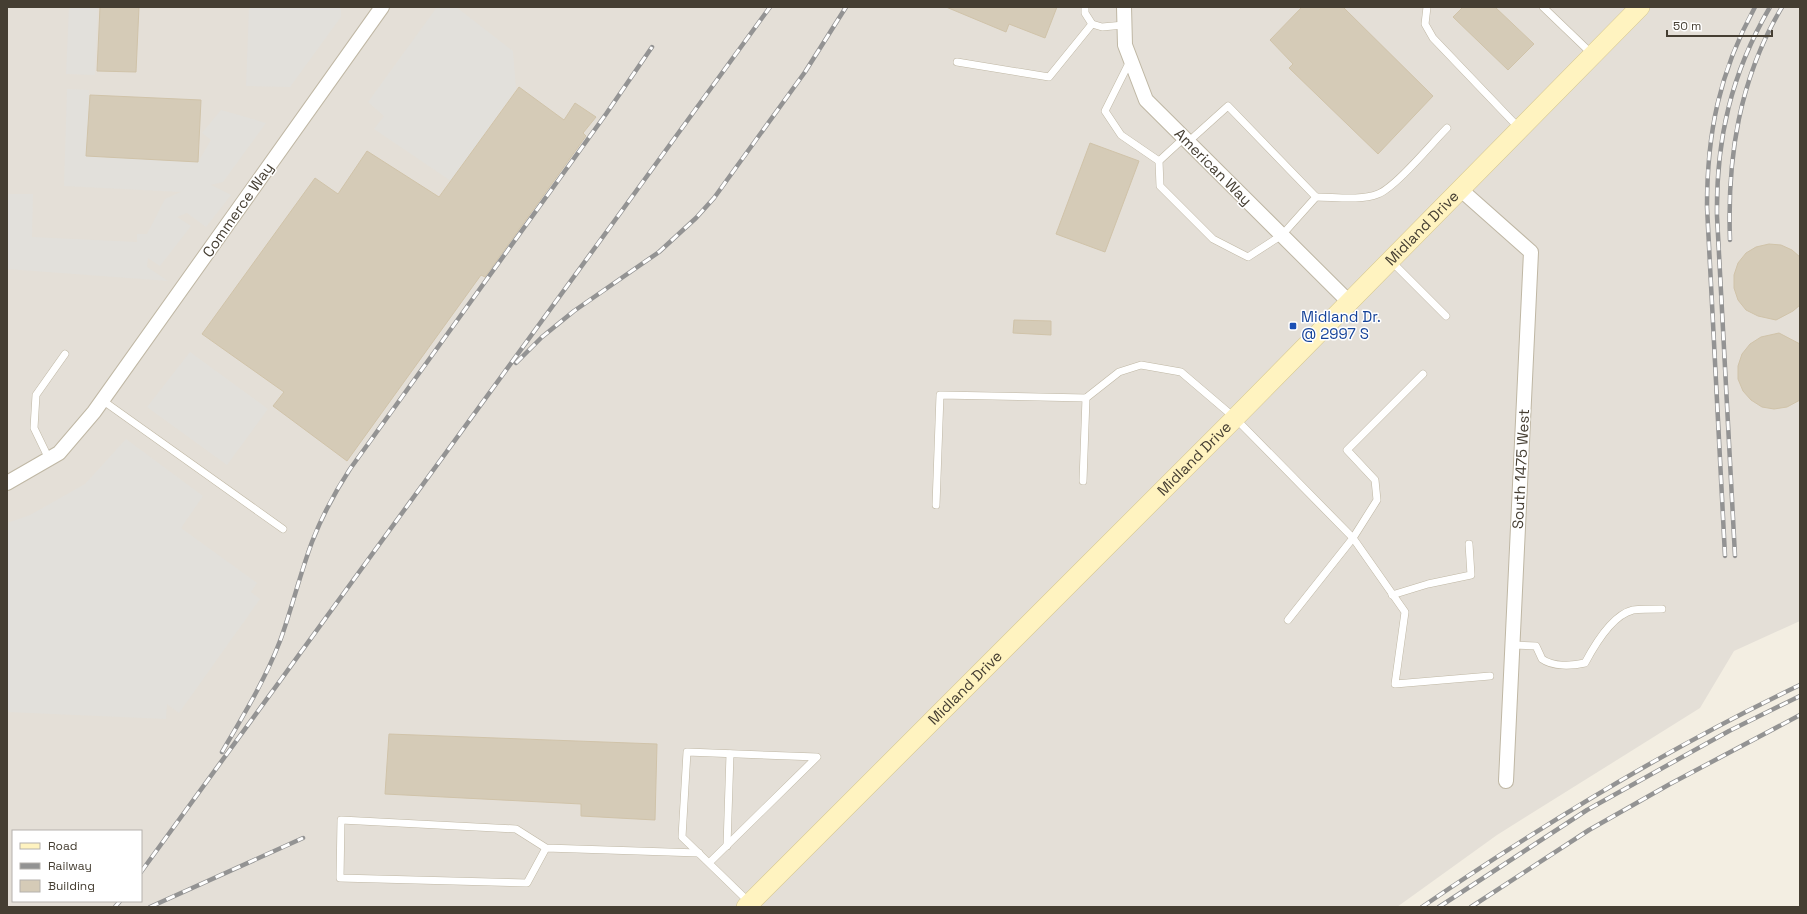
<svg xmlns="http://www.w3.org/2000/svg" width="1807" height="914" font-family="'Space Grotesk',sans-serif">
	<rect width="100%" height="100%" fill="#f3eee2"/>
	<path fill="#e4dfd7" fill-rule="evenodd" d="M7,7h1793v614l-66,30 -34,57 -203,127 -100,72h-1390zM13,831h128v70h-128z"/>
	<g fill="#e2e0db">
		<path d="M69,7h29l-3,68 -29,-1z"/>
		<path d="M249,7h92v10l-51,70 -44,-1z"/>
		<path d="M437,7h19l57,44 3,38 -65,92 -77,-52 10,-13 -16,-14z"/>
		<path d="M67,89l22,1 -2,66 111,6 13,-22 -9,-7 19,-23 45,13 -43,59 -12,3 20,10 -25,32 -19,-14 -10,4 14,9 -31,40 -12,-8 -1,9 21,14 -161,-12v-75h26l-1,43 105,5v-8h10l18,-35 16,-7 -117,-6z"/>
		<path d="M190,352l78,57 -41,56 -80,-58z"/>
		<path d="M126,439l77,57 -22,32 76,55 -6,9 9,7 -81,114 -12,-9 -1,15 -159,-7v-189l23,-8 55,-31z"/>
	</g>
	<g fill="#d5cbb7" stroke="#d0c3a9">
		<path d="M100,7h39l-3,65 -39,-1z"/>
		<path d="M946,7h111l-12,31 -36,-14 -3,8z"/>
		<path d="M1302,7h41l90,89 -55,58 -89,-86 4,-4 -23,-24z"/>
		<path d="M1463,7h32l39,37 -26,26 -55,-53z"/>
		<path d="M519,87l45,33 11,-17 21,14 -13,16 3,3 -101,141 -4,-2 -134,186 -74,-55 11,-14 -82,-58 113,-156 23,16 29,-43 72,46z"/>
		<path d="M90,95l111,5 -3,62 -112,-6z"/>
		<path d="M1090,143l49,18 -34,91 -49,-18z"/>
		<path d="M1769,244l12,1 11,5 8,7v48l-7,6 -17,9 -18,-4 -12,-6 -8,-10 -4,-12v-13l4,-12 8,-10 10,-6z"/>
		<path d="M1014,320l37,1v14l-38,-2z"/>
		<path d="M1779,333l21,11v56l-13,7 -13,2 -12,-2 -11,-7 -8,-9 -5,-12v-13l4,-12 8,-10 11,-7z"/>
		<path d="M389,734l268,10 -2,76 -74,-4v-12l-196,-10z"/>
	</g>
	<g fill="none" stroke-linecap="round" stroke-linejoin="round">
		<defs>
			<g id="lane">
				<path d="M1085,7v6l7,11 10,3 22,-2"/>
				<path d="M1427,7l-2,17 8,14 86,90"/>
				<path d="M1543,7l49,47"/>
				<path d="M1130,61l-25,50 16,24 38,26"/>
				<path d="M957,62l92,15 43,-53"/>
				<path d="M1184,138l-25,23 1,25 53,53 35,18 34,-22 34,-38 -88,-91 -40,36"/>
				<path d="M1316,197c19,0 44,4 62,-3 18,-7 54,-51 69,-66"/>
				<path d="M1390,260l56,56"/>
				<path d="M102,400l181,129"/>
				<path d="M49,459l-15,-31 2,-33 29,-41"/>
				<path d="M1083,481l3,-83 33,-26 22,-7 40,7 54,46 118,120 52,74 -10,72 95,-8"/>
				<path d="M936,505l4,-110 146,3"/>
				<path d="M1392,595l36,-11 43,-9 -2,-31"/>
				<path d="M1288,620l65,-82 24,-38 -2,-20 -28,-30 76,-76"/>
				<path d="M1513,645l23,1 6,13c11,8 30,7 43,4 9,-17 27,-48 48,-53 9,-1 19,-1 29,-1"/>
				<path d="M727,846l3,-92"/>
				<path d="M546,848l-19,35 -187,-5 1,-58 175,9 30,19 153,5"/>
				<path d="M709,863l108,-106 -130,-5 -5,85 68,66"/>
			</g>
			<g id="street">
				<path d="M1124,7l1,38 21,55 203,202"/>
				<path d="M1460,189l71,63 -25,529"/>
				<path d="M7,483l52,-30 35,-41 288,-405"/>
			</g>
			<g id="secondary">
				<path id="s1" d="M746,907l489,-489 405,-411"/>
			</g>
		</defs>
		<use href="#lane" stroke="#bfb7a4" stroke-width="8"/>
		<use href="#street" stroke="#bfb7a4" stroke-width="16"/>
		<use href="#secondary" stroke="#d6c78d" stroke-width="20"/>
		<use href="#lane" stroke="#fff" stroke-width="7"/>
		<use href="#street" stroke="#fff" stroke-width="14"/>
		<use href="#secondary" stroke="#fff3c0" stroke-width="19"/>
		<defs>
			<g id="rail">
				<path d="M1730,240c-3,-82 9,-161 52,-233"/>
				<path d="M516,363l26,-26 32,-26 85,-59 37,-34 18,-20 91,-126 41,-65"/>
				<path d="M1725,556l-18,-349c0,-74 12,-134 48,-200"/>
				<path d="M1735,556l-18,-340c-1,-77 14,-142 53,-209"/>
				<path d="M222,752c21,-36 43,-72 58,-111 12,-33 20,-67 32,-99 10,-26 23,-50 38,-73l256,-355 46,-67"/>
				<path d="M141,872l629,-865"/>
				<path d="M115,907l5,-6"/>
				<path d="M150,907l153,-69"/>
				<path d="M1422,907c120,-82 246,-159 378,-222"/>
				<path d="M1439,907l148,-97 142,-79 71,-35"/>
				<path d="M1471,907l118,-77 81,-46 130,-69"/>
			</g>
		</defs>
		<use href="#rail" stroke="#939393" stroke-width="4.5"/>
		<use href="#rail" stroke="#fff" stroke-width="3" stroke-dasharray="9" stroke-linecap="butt"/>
	</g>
	<rect fill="#1a4fb4" stroke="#fff" stroke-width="1.5" x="1289" y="322" width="8" height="8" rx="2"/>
	<g text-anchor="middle" stroke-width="3" stroke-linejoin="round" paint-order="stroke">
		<g font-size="15" fill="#453e32" stroke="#fff">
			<text transform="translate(1213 167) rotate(45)" y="5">American Way</text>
			<text transform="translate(238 210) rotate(-55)" y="5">Commerce Way</text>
			<text dy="5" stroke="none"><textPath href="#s1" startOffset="958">Midland Drive</textPath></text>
			<text dy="5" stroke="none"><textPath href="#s1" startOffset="634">Midland Drive</textPath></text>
			<text transform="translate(1521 469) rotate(-87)" y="5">South 1475 West</text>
			<text dy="5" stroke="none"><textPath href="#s1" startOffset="310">Midland Drive</textPath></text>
		</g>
		<g font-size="15" fill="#164399" stroke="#fff" text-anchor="start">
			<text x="1301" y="322">Midland Dr.<tspan x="1301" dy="17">@ 2997 S</tspan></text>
		</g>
	</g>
	<rect width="1807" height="914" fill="none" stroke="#453e32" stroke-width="16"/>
	<rect x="12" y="830" width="130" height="72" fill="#ffffff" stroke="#b5b2ad"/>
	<rect x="20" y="843" width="20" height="6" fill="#fff3c0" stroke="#b5b2ad"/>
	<text x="48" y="850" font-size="12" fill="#453e32">Road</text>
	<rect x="20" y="863" width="20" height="6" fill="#939393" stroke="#b5b2ad"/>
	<text x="48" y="870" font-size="12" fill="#453e32">Railway</text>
	<rect x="20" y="880" width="20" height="12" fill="#d5cbb7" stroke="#b5b2ad"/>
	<text x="48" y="890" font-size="12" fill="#453e32">Building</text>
	<path d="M1667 30v6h105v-6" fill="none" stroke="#453e32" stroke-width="2"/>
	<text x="1673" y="30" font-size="12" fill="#453e32" stroke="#ffffff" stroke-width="3" paint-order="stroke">50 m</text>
</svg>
